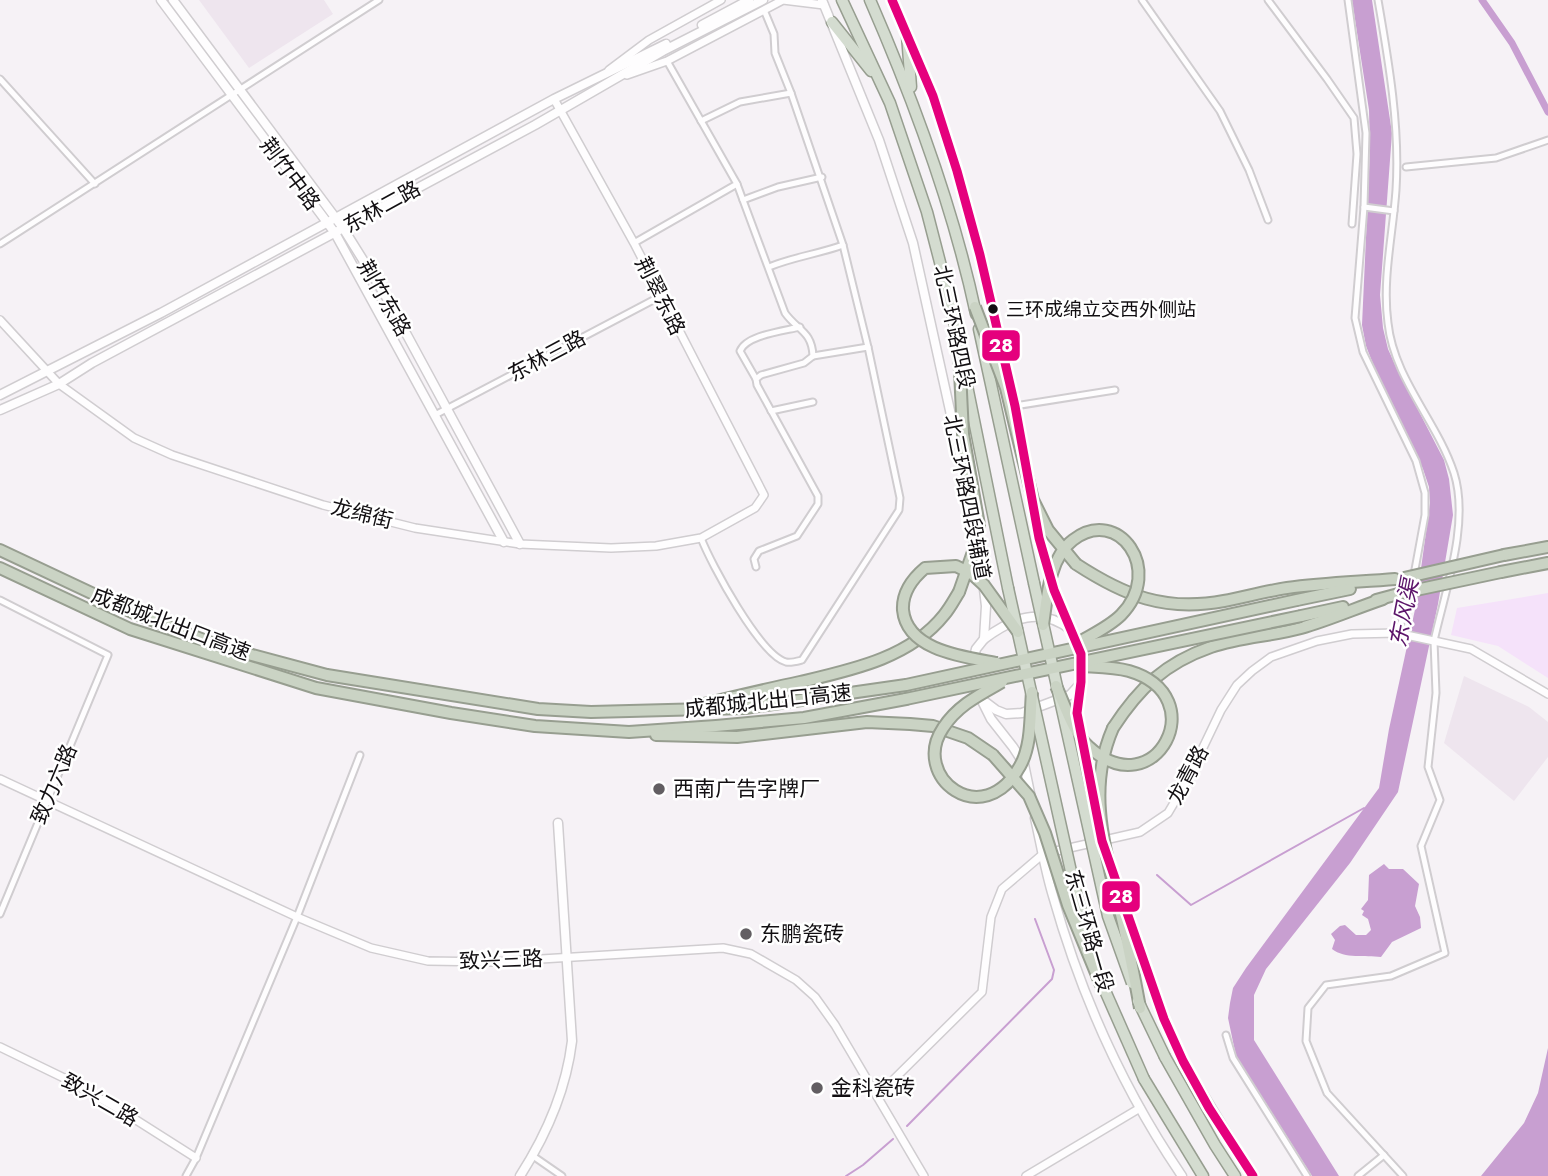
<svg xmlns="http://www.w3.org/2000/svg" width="1548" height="1176" font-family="Jost,'Noto Sans SC',sans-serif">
	<rect width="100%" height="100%" fill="#f6f2f6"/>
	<g fill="#eee5ee">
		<path d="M199,0h125l9,14 -84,54z"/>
		<path d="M1464,676l65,31 19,15v35l-34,44 -70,-58z"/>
	</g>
	<path fill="#f5e2fa" d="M1548,593v85l-50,-32 -47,-11 6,-27z"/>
	<g fill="#c89fd1">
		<path d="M1352,0h20l20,133 -12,162 3,33 5,21 9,20 47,91 5,19 4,36 -15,89 -40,188 -48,71 -84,106 -12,26v45l85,136h-27l-76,-120 -8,-38 2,-15 3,-15 13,-20 133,-180 10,-59 27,-124 14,-102 -1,-16 -6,-18 -48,-100 -9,-23 -4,-21 8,-175 -1,-40z"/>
		<path d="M1384,864l5,5h14l16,15 -4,22 5,11 1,11 -29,14 -11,15c-16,-2 -36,2 -49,-8l3,-9 -4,-6 9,-8 5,-1 11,10h10l5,-5 -3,-11 -6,-4 2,-4 -3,-2 7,-9 1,-25z"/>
		<path d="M1548,1048v128h-67l43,-53 14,-30z"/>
	</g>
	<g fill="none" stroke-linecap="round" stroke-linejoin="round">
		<g stroke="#c89fd1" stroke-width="2">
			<path d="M1157,875l34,30 173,-97"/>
			<path d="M907,1126l145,-147 2,-9 -19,-51"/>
			<path d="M846,1176l17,-11 30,-26"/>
		</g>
		<path stroke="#c89fd1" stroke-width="7" d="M1482,0l30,43 36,69"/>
		<defs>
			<g id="minor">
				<path d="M1142,0l78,111 29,59 19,50"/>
				<path d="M1268,0l59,79 27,39 3,36 -5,70"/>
				<path d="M1348,0l18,133 -2,74 -9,111 8,34 53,109 9,32v22l-16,87 -12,31"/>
				<path d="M1378,0c11,63 22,127 18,190 -3,44 -14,89 -8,133 6,56 49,98 66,150 16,50 -9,118 -20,168"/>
				<path d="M764,10l10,24 1,19 16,40"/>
				<path d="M0,79l95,105"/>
				<path d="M701,121l39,-19 51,-9 52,152 25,102 32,151 -1,12 -97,150c-4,1 -11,3 -16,2 -26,-7 -75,-98 -85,-124"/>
				<path d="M1406,167l90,-9 52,-18"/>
				<path d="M737,184l48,129c12,17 27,18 28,43l-9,7 -43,12 -5,4 1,6 61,111v8l-21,32 -38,15 -5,8 2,8"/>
				<path d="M743,200l35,-13 44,-10"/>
				<path d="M1364,207l30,4"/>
				<path d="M634,243l103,-59 -70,-123"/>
				<path d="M0,244l379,-244"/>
				<path d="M769,267c24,-10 49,-13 74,-22"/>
				<path d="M813,356l55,-9"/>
				<path d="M756,379l-16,-28c6,-16 44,-20 60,-24"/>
				<path d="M1015,406l100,-16"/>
				<path d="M771,411l42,-9"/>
				<path d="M435,415l224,-118"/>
				<path d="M0,600l108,55 -108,259"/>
				<path d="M1226,1035l7,23 74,118"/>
				<path d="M533,1156l29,20"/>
				<path d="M186,1176l10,-18 101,-241 63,-162"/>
				<path d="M1358,1176l26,-21"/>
				<path d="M1403,1176l-76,-83 -21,-52 2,-33 18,-23 65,-9 54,-23 -24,-107 19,-46 -12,-33 8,-74 -2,-52"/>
			</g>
			<g id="tertiary">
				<path d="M609,70l40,-30 72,-40"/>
				<path d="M627,75l40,-14 116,-61 41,5"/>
				<path d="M0,320l59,64 75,54 38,17 151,50 92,23 105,16 91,4 45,-2 45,-8 54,-30 9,-13 -130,-252 -80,-144"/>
				<path d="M0,779l297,138 74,31 57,13 64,1 231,-14 28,6 45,26 19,17 20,28 89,151"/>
				<path d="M0,1047l64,31 58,33 74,47"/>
				<path d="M877,1096l105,-104 9,-75 11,-28 41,-35 97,-22 28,-19 19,-32 34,-71 16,-25 15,-14 19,-14 46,-16 35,-7 45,-1 74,16 77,45"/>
				<path d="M1026,1176l114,-68"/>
			</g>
			<g id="secondary">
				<path d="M161,0l174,233 169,309"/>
				<path d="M173,0l170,228 45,72 132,244"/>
				<path d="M822,0l57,140 34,103 55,249"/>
				<path d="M892,0c13,32 29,65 41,98 35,95 56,194 78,293"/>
				<path d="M702,25l47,-25"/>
				<path d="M0,395l161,-82 393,-214 112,-55"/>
				<path d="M0,410l59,-26 33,-21 443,-238 128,-74 100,-51"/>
				<path d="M1032,503l7,35 15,52 27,64v28l-4,31 19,96"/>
				<path d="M978,539l8,67 -2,33 -8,10 -3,13 8,37 10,20 22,28 11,17 7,34"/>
				<path d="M984,639c28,-21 57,-33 87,-9"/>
				<path d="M984,701l12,9 10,4 16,-1 48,-18 11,-12"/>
				<path d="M1035,818c6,26 10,52 18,78 28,99 71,195 129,280"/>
				<path d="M1122,902l42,117 19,42 70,115"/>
				<path d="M520,1176c27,-42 46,-85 52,-135l-14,-218"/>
			</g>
			<g id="trunk">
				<path d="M842,0l48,103 37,109 22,85 59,291"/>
				<path d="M870,0c44,101 83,206 106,314"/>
				<path d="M832,22l39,49"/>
				<path d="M907,35l4,52"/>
				<path d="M979,329l55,254"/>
				<path d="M1165,1057l50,88 20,31"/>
				<path d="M1144,1079l59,97"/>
			</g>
			<g id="motorway">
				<path d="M0,550l136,64 86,33 105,28 211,34 53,3 154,-4 161,-23"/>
				<path d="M1504,555l44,-8"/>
				<path d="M1076,564c49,32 89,48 148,37 21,-4 42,-10 63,-13 36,-5 72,-6 108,-9"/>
				<path d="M0,568l130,61 186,59 135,25 84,13 94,6 87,-6 88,-8 102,-19"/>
				<path d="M1501,572l47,-9"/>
				<path d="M1297,600l53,-11"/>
				<path d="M1376,600l26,-7"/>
				<path d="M1301,616l42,-9"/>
				<path d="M700,705c34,-8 67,-16 100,-23 51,-12 110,-24 144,-67 6,-7 10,-15 15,-23"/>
				<path d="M1113,728c26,-40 52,-65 98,-81 29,-10 61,-11 90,-19 28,-8 55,-20 82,-29"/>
				<path d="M656,735l81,2 130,-15 43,2 23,2 35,12 25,17"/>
			</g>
		</defs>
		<use href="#minor" stroke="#d0cdd0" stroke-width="9"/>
		<use href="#tertiary" stroke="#d0cdd0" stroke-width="10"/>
		<use href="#secondary" stroke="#d0cdd0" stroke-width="11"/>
		<use href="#trunk" stroke="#979e90" stroke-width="13"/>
		<use href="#motorway" stroke="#979e90" stroke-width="14"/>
		<use href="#minor" stroke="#fefdfe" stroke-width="5"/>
		<use href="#tertiary" stroke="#fefdfe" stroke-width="7"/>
		<use href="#secondary" stroke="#fefdfe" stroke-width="8"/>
		<use href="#trunk" stroke="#d4dcd0" stroke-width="10"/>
		<use href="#motorway" stroke="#cad3c4" stroke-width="10"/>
		<defs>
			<g id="trunk-bridge">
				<path d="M1034,583l74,333 24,67"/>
				<path d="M1008,588l66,297 19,71"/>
				<path d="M1099,977l45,102"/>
				<path d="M1138,1001l27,56"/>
			</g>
			<g id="motorway-bridge">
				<path d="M975,307l31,81 27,112 15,30 28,34"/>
				<path d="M1404,578l100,-23"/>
				<path d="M959,592l15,-43 5,-24 -16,-91 -4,-84"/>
				<path d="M1402,593l99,-21"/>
				<path d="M1043,625c4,-27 6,-67 30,-85 45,-35 92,30 48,75 -12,12 -30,20 -45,29"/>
				<path d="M997,663c-32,-6 -90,-12 -94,-53 -1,-18 9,-31 22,-42l31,-2 16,8 12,11 34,47"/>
				<path d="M1002,682c-23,13 -45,24 -59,46 -33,49 40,105 77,38 12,-21 10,-51 12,-74"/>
				<path d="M906,685l391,-85"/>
				<path d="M1056,686c9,19 17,47 33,61 66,61 126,-51 40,-76 -15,-4 -33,-4 -48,-5"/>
				<path d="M906,699l395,-83"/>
				<path d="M1113,728c-29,67 -5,128 10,195 6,28 12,56 17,85"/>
				<path d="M993,755l36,41 16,37 23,72 33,80"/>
			</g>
		</defs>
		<use href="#trunk-bridge" stroke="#979e90" stroke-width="13" stroke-linecap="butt"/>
		<use href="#motorway-bridge" stroke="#979e90" stroke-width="14" stroke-linecap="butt"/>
		<use href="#trunk-bridge" stroke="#d4dcd0" stroke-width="10"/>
		<use href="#motorway-bridge" stroke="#cad3c4" stroke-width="10"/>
		<defs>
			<path id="bus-1" d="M892,0l41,96 24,75 23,84 35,151 24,132 15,52 27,64v28l-4,31 25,128 62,178 19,42 26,47 44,68"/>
		</defs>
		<use href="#bus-1" stroke="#fff" stroke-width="14"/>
		<use href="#bus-1" stroke="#e5007d" stroke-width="9"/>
	</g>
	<circle fill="#120f12" stroke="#fff" stroke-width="2.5" cx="993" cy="309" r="6"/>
	<g fill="#625e62" stroke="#fff" stroke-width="2.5">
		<circle cx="659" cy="789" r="7"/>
		<circle cx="746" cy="934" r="7"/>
		<circle cx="817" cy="1088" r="7"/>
	</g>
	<g text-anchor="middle" stroke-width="5" stroke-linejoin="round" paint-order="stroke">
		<g font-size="19" fill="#120f12" stroke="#fff" text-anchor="start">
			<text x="1006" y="316">三环成绵立交西外侧站</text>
		</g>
		<g font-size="21" fill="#120f12" stroke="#fff">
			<text transform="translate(290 174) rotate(53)" y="7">荆竹中路</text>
			<text transform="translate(382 207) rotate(-29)" y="7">东林二路</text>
			<text transform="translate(660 296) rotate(63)" y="7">荆翠东路</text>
			<text transform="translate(384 298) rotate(60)" y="7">荆竹东路</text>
			<text transform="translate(954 327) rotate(78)" y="7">北三环路四段</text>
			<text transform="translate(547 356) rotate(-28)" y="7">东林三路</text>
			<text transform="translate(967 497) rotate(79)" y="7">北三环路四段辅道</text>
			<text transform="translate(362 514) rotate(14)" y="7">龙绵街</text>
			<text transform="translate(171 624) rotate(21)" y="7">成都城北出口高速</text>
			<text transform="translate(768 701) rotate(-6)" y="7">成都城北出口高速</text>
			<text transform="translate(1188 775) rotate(-62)" y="7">龙青路</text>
			<text transform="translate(54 784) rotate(-67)" y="7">致力六路</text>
			<text transform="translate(1089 931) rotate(74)" y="7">东三环路一段</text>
			<text transform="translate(501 960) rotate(-2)" y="7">致兴三路</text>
			<text transform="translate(100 1100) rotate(30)" y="7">致兴二路</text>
		</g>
		<g font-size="21" fill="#120f12" stroke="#fff" text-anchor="start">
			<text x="673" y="796">西南广告字牌厂</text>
			<text x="760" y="941">东鹏瓷砖</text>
			<text x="831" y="1095">金科瓷砖</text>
		</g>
		<g font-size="23" font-style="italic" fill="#5c156a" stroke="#fff">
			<text transform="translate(1404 613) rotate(-79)" y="8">东风渠</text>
		</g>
	</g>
	<g stroke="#fff" stroke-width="2.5">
		<rect x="981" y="329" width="40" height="33" rx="7" fill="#e5007d"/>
		<rect x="1101" y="880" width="40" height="33" rx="7" fill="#e5007d"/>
	</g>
	<g font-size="19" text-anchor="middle" font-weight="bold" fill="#fff">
		<text x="1001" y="352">28</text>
		<text x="1121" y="903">28</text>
	</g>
</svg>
